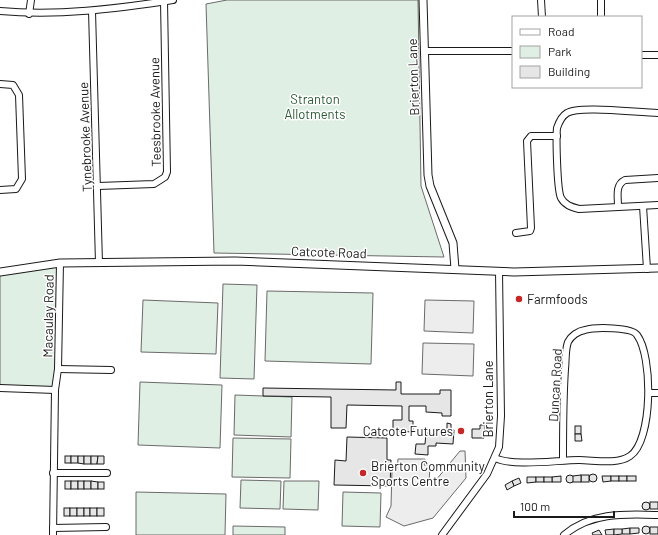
<svg xmlns="http://www.w3.org/2000/svg" width="658" height="535" font-family="Barlow,sans-serif">
	<rect width="100%" height="100%" fill="#fff"/>
	<g fill="#e0efe3" stroke="#6a6a6a">
		<path d="M227,0h191l3,186 23,71 -230,-4 -8,-249z"/>
		<path d="M60,263l-5,127 -55,-2v-116z"/>
		<path d="M223,284l34,1 -3,94 -34,-1z"/>
		<path d="M267,291l106,2 -2,71 -106,-3z"/>
		<path d="M143,300l75,3 -2,51 -75,-2z"/>
		<path d="M140,382l82,3 -2,63 -82,-3z"/>
		<path d="M235,395l57,2 -1,40 -57,-2z"/>
		<path d="M233,438l58,1 -1,39 -58,-1z"/>
		<path d="M241,480l40,1 -1,28 -40,-1z"/>
		<path d="M284,481h35l-1,29 -35,-1z"/>
		<path d="M136,492l90,2 -1,41h-89z"/>
		<path d="M343,492l38,1 -1,34 -38,-1z"/>
		<path d="M233,526l52,1v8h-52z"/>
	</g>
	<g fill="#ededed" stroke="#6a6a6a">
		<path d="M425,300l49,1 -1,32 -49,-2z"/>
		<path d="M423,343l51,1 -1,32 -51,-2z"/>
		<path d="M460,451h5l1,27 -33,40 -29,8 -18,-9 5,-11 1,-37h5l1,-10h27l-1,6h6l-1,19 2,2z"/>
	</g>
	<g fill="#e6e6e6" stroke="#1a1a1a">
		<path d="M396,382h5v12h39v-4h11v26h-9v-3l-16,-1v-6h-17v15h4v11l-20,-1v-11h9v-14l-55,-1 -1,23h-15v-31l-68,-1v-8l133,2z"/>
		<path d="M447,423l4,1v6h3l-1,14 -17,-1v3h-8v9l-13,-1 1,-10h9l1,-11 9,1v-4l12,1z"/>
		<path d="M480,425h5l-1,13h-12v-9h8z"/>
		<rect x="575" y="426" width="6" height="8"/>
		<path d="M575,434h6l1,7h-7z"/>
		<path d="M347,437l40,1v22h4l-1,26 -56,-1 1,-25 11,1z"/>
		<rect x="65" y="456" width="6" height="7"/>
		<rect x="71" y="456" width="7" height="7"/>
		<path d="M78,456h6v8l-6,-1z"/>
		<rect x="84" y="456" width="7" height="8"/>
		<path d="M91,456h7l-1,8h-6z"/>
		<path d="M98,456h6v8h-7z"/>
		<circle cx="593" cy="478" r="4"/>
		<circle cx="570" cy="479" r="4"/>
		<rect x="581" y="475" width="8" height="7"/>
		<path d="M581,475v7h-8v-6z"/>
		<path d="M561,476v6h-9v-5z"/>
		<path d="M602,476h9v5l-8,1z"/>
		<rect x="611" y="476" width="8" height="5"/>
		<rect x="619" y="476" width="8" height="5"/>
		<rect x="627" y="476" width="9" height="5"/>
		<path d="M527,477h9v5l-9,1z"/>
		<rect x="536" y="477" width="8" height="5"/>
		<rect x="544" y="477" width="8" height="5"/>
		<path d="M519,478l2,5 -7,3 -2,-5z"/>
		<rect x="65" y="481" width="6" height="8"/>
		<rect x="71" y="481" width="7" height="8"/>
		<rect x="78" y="481" width="6" height="8"/>
		<rect x="84" y="481" width="7" height="8"/>
		<path d="M91,481l7,1v7h-7z"/>
		<path d="M512,481l2,5 -7,4 -2,-5z"/>
		<rect x="98" y="482" width="6" height="7"/>
		<circle cx="646" cy="506" r="4"/>
		<rect x="650" y="502" width="8" height="7"/>
		<rect x="64" y="508" width="6" height="8"/>
		<rect x="70" y="508" width="7" height="8"/>
		<rect x="77" y="508" width="7" height="8"/>
		<rect x="84" y="508" width="6" height="8"/>
		<rect x="90" y="508" width="7" height="8"/>
		<rect x="97" y="508" width="7" height="8"/>
		<circle cx="646" cy="530" r="4"/>
		<rect x="650" y="527" width="8" height="7"/>
		<path d="M630,528v6h-8v-5z"/>
		<path d="M630,528h9v5l-9,1z"/>
		<path d="M614,529v6h-8l-1,-5z"/>
		<path d="M614,529h8v5l-8,1z"/>
		<path d="M599,530l3,5h-9l-1,-2z"/>
	</g>
	<g fill="none" stroke-linecap="round" stroke-linejoin="round">
		<defs>
			<g id="minor">
				<path d="M541,0l1,17"/>
				<path d="M601,0v17"/>
				<path d="M0,11c58,5 115,-2 173,-11"/>
				<path d="M92,11l7,252"/>
				<path d="M29,14l2,-14"/>
				<path d="M425,51h88"/>
				<path d="M641,55h17"/>
				<path d="M0,84l13,1 6,10 3,84 -6,10 -16,1"/>
				<path d="M658,113c-19,0 -78,-8 -91,0 -5,3 -8,9 -10,15 -1,10 0,62 4,70 4,7 10,9 18,11l79,-4"/>
				<path d="M98,186l56,-2 11,-7 2,-5 -3,-171"/>
				<path d="M618,206c0,-10 -3,-21 7,-26l33,-2"/>
				<path d="M643,206l4,63"/>
				<path d="M516,233l14,-2 1,-3 -4,-87 4,-5h26"/>
				<path d="M58,369l53,1"/>
				<path d="M0,388l55,2"/>
				<path d="M649,393h9"/>
				<path d="M495,458c19,9 62,2 84,2 15,0 38,5 51,-4 23,-15 23,-100 7,-121 -5,-8 -42,-8 -52,-5 -7,1 -14,6 -17,12 -3,8 -2,19 -3,27 -2,30 -2,60 -2,91"/>
				<path d="M53,473h54"/>
				<path d="M53,528l53,-1"/>
				<path d="M53,535l2,-145 3,-21 2,-106"/>
				<path d="M442,535l45,-61 12,-27 2,-31 -2,-145"/>
				<path d="M564,535c27,-23 61,-21 94,-20"/>
			</g>
			<g id="tertiary">
				<path d="M423,0l5,175 2,11 23,57 2,26"/>
				<path d="M0,272l60,-9 175,-2 279,11 144,-4"/>
			</g>
		</defs>
		<use href="#minor" stroke="#1a1a1a" stroke-width="8"/>
		<use href="#tertiary" stroke="#1a1a1a" stroke-width="9"/>
		<use href="#minor" stroke="#fff" stroke-width="6"/>
		<use href="#tertiary" stroke="#fff" stroke-width="7"/>
	</g>
	<g fill="#c62828" stroke="#fff" stroke-width="1.5">
		<circle cx="519" cy="299" r="4"/>
		<circle cx="461" cy="431" r="4"/>
		<circle cx="363" cy="473" r="4"/>
	</g>
	<g text-anchor="middle" stroke-width="3" stroke-linejoin="round" paint-order="stroke">
		<g font-size="13" fill="#1a1a1a" stroke="#fff">
			<text transform="translate(413 77) rotate(-92)" y="5">Brierton Lane</text>
			<text transform="translate(155 112) rotate(-91)" y="5">Teesbrooke Avenue</text>
			<text transform="translate(85 137) rotate(-92)" y="5">Tynebrooke Avenue</text>
			<text transform="translate(329 252) rotate(2)" y="5">Catcote Road</text>
			<text transform="translate(48 316) rotate(-89)" y="5">Macaulay Road</text>
			<text transform="translate(555 385) rotate(-87)" y="5">Duncan Road</text>
			<text transform="translate(488 399) rotate(-90)" y="5">Brierton Lane</text>
		</g>
		<g font-size="13" fill="#2b5a34" stroke="#fff">
			<text x="315" y="104">Stranton<tspan x="315" dy="15">Allotments</tspan></text>
		</g>
		<g font-size="13" fill="#1a1a1a" stroke="#fff" text-anchor="start">
			<text x="527" y="304">Farmfoods</text>
			<text x="453" y="436" text-anchor="end">Catcote Futures</text>
			<text x="371" y="471">Brierton Community<tspan x="371" dy="15">Sports Centre</tspan></text>
		</g>
	</g>
	<rect x="512" y="16" width="130" height="72" fill="#ffffff" stroke="#a3a3a3"/>
	<rect x="520" y="29" width="20" height="6" fill="#ffffff" stroke="#a3a3a3"/>
	<text x="548" y="36" font-size="12" fill="#1a1a1a">Road</text>
	<rect x="520" y="46" width="20" height="12" fill="#e0efe3" stroke="#a3a3a3"/>
	<text x="548" y="56" font-size="12" fill="#1a1a1a">Park</text>
	<rect x="520" y="66" width="20" height="12" fill="#e6e6e6" stroke="#a3a3a3"/>
	<text x="548" y="76" font-size="12" fill="#1a1a1a">Building</text>
	<path d="M514 511v6h100v-6" fill="none" stroke="#1a1a1a" stroke-width="2"/>
	<text x="520" y="511" font-size="12" fill="#1a1a1a" stroke="#ffffff" stroke-width="3" paint-order="stroke">100 m</text>
</svg>
